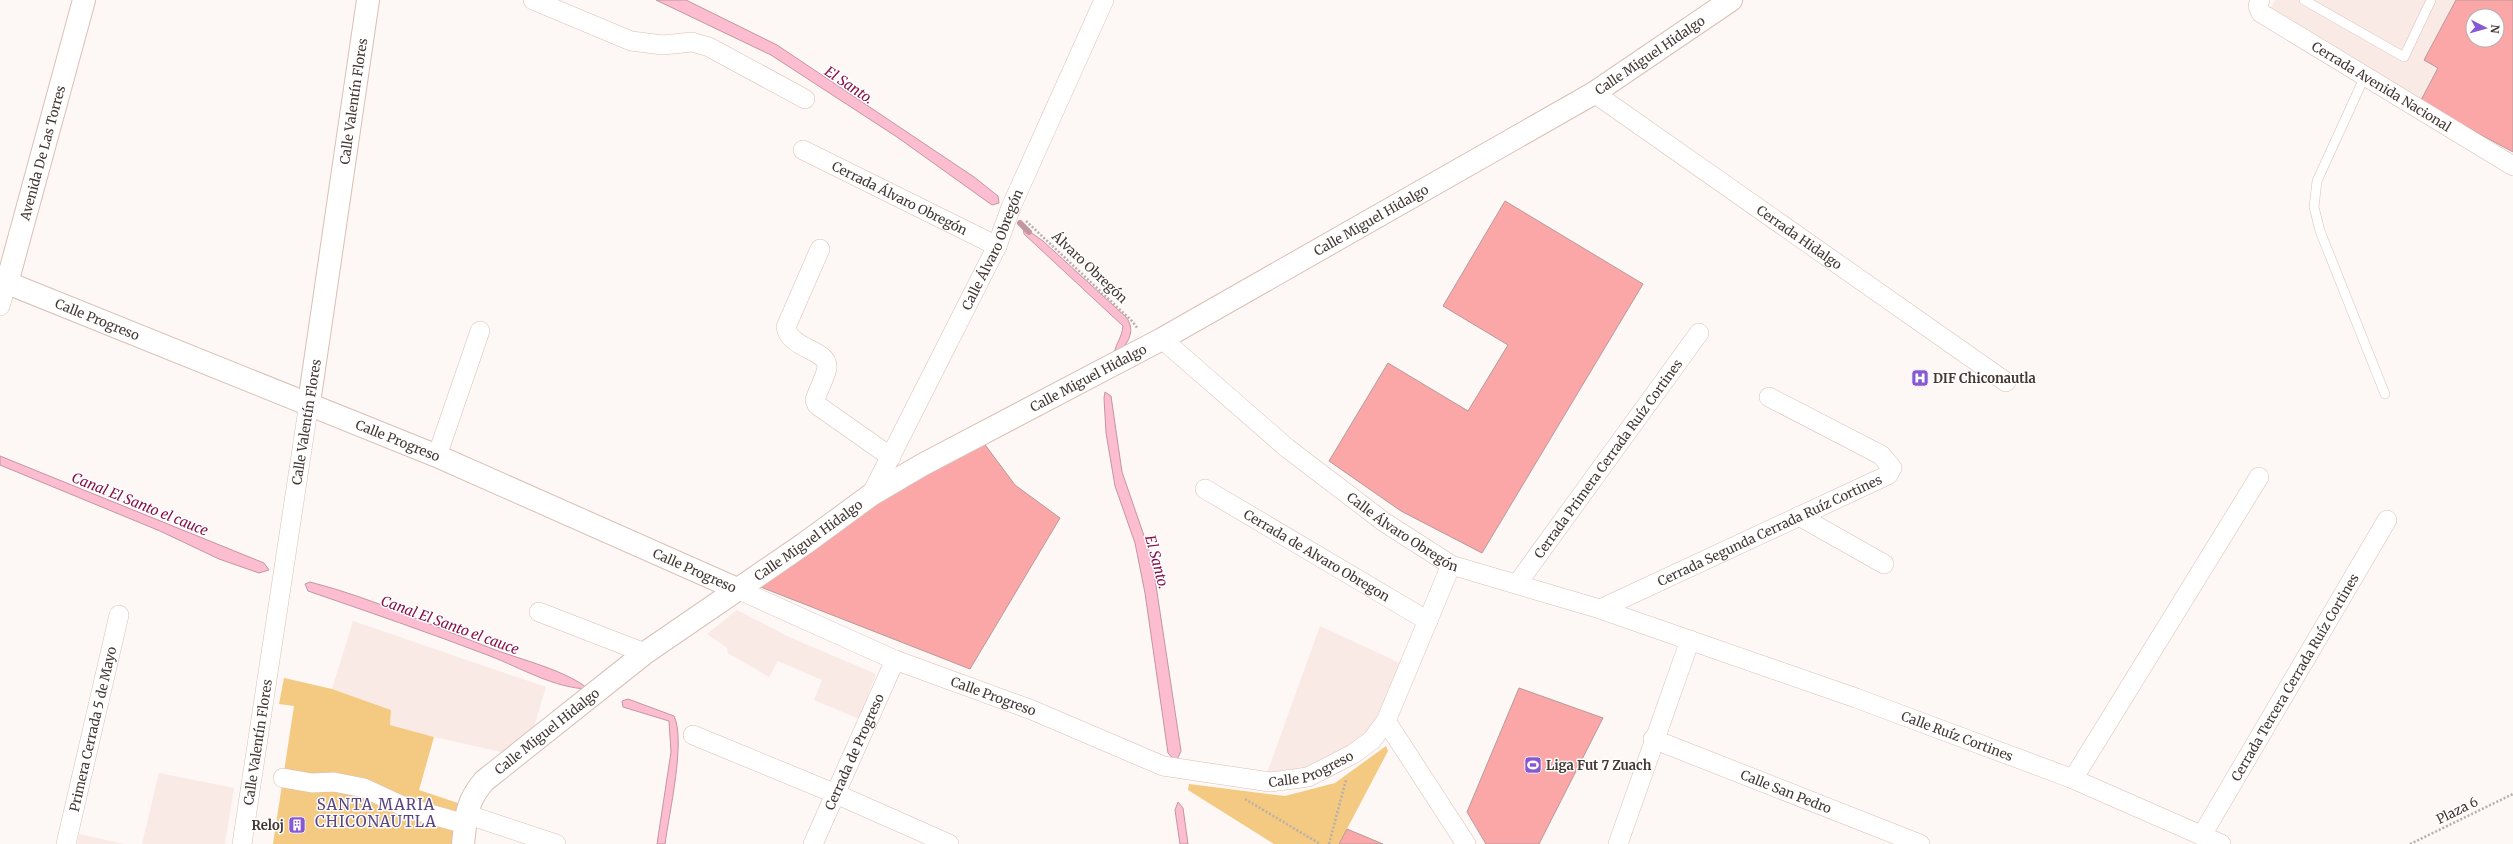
<svg xmlns="http://www.w3.org/2000/svg" width="2513" height="844" font-family="Merriweather,serif">
	<rect width="100%" height="100%" fill="#fdf7f5"/>
	<g fill="#faeae5" fill-rule="evenodd">
		<path d="M2275,0h238v152l-246,-137zM2473,16h24v24h-24z"/>
		<path d="M737,610l52,27 87,37 -17,45 -45,-19 8,-20 -44,-19 -9,16 -41,-24 -1,-5 -20,-14z"/>
		<path d="M353,621l193,66 -17,57 -15,11 -80,-18 -44,-12 1,-15 -59,-21z"/>
		<path d="M1320,626l80,37 -23,65 -47,29 -33,14 -31,5z"/>
		<path d="M159,773l75,15 -9,56h-83z"/>
		<path d="M79,834l45,10h-47z"/>
	</g>
	<g fill="#f4c981">
		<path d="M284,678l48,11 59,21 -1,15 44,12 -15,53 48,16 -4,38h-190l21,-138 -15,-2z"/>
		<path d="M1386,746l2,5 -49,93h-65l-86,-54 1,-6 96,12 50,-13z"/>
	</g>
	<g fill="#fcbdd1" stroke="#c495a2">
		<path d="M656,0h30l91,45 197,132 24,19 1,7 -7,2 -95,-68 -126,-82z"/>
		<path d="M1023,227l20,14 83,76c11,14 1,30 -12,38 1,-11 8,-17 9,-29l-99,-92z"/>
		<path d="M1105,392l6,4 11,76 30,87 29,192 -5,11 -8,-9 -23,-160 -10,-50 -20,-57 -9,-53 -2,-35z"/>
		<path d="M0,456l264,107 5,7 -10,3 -40,-14 -59,-28 -160,-66z"/>
		<path d="M310,582c63,16 122,44 183,67 26,10 75,22 95,40 -34,-1 -67,-21 -98,-33 -60,-23 -121,-44 -182,-65l-3,-7z"/>
		<path d="M628,699l46,17c12,24 -5,98 -9,128h-8l14,-92 -2,-31 -46,-14 -1,-6z"/>
		<path d="M1178,802l5,6 5,36h-8l-5,-34z"/>
	</g>
	<g fill="none" stroke-linecap="round" stroke-linejoin="round">
		<path stroke="#c495a2" stroke-width="6" d="M1020,223l9,9"/>
	</g>
	<g fill="#fba6a7" stroke="#b79a9a" fill-rule="evenodd">
		<path d="M2456,0h57v152l-93,-50 18,-34 -14,-8zM2473,16h24v24h-24z"/>
		<path d="M1505,201l138,83 -161,269 -81,-42 -72,-50 59,-98 80,48 40,-66 -65,-39z"/>
		<path d="M983,442l32,43 45,33 -90,151 -217,-85 106,-72z"/>
		<path d="M1519,688l84,30 -64,126h-53l-19,-32z"/>
		<path d="M293,819l10,2 -1,10 -11,-1z"/>
		<path d="M1347,829l36,15h-44z"/>
	</g>
	<g fill="none" stroke-linecap="round" stroke-linejoin="round">
		<defs>
			<g id="lane">
				<path d="M2304,0l100,57 27,-57"/>
				<path d="M2365,76l-48,105 -3,26 6,24 65,163"/>
			</g>
			<g id="street">
				<path d="M533,0l98,41 32,4 29,-3 17,5 96,52"/>
				<path id="s1" d="M2260,0l-2,6 3,7 252,153"/>
				<path id="s2" d="M1594,93l412,289"/>
				<path id="s3" d="M803,150l194,96"/>
				<path d="M820,249l-34,78c4,23 43,22 41,41 -2,10 -9,22 -12,32l2,5 74,52"/>
				<path d="M0,306l7,-23"/>
				<path id="s4" d="M1162,339l125,109 97,74 67,43 149,44 256,89 217,81 148,65"/>
				<path d="M437,456l43,-125"/>
				<path id="s5" d="M1205,489l223,132"/>
				<path id="s6" d="M871,495l126,-249 14,-39 93,-207"/>
				<path d="M1799,516l85,48"/>
				<path id="s7" d="M1517,584l182,-251"/>
				<path id="s8" d="M737,589l158,71 137,50 131,56 107,16 38,-5 45,-23 19,-14 14,-19 65,-156"/>
				<path id="s9" d="M1600,609l288,-134 4,-7 -11,-13 -112,-58"/>
				<path d="M539,612l106,41"/>
				<path d="M1386,721l80,123"/>
				<path d="M693,735l143,59 113,50"/>
				<path id="s10" d="M1653,739l267,105"/>
				<path d="M283,778l29,5 22,-1 30,6 41,19 60,17"/>
				<path d="M2073,779l186,-302"/>
				<path d="M466,814l90,30"/>
				<path id="s11" d="M2202,835l185,-315"/>
				<path id="s12" d="M66,844l53,-229"/>
				<path id="s13" d="M242,844l67,-441"/>
				<path id="s14" d="M813,844l82,-184"/>
				<path d="M1618,844l72,-204"/>
			</g>
			<g id="secondary">
				<path id="s15" d="M0,280l437,176 300,133"/>
				<path id="s16" d="M7,283l77,-283"/>
				<path id="s17" d="M309,403l59,-403"/>
				<path id="s18" d="M463,844c3,-27 3,-42 21,-63l161,-128 159,-109 67,-49 51,-30 240,-126 432,-246 137,-93"/>
			</g>
		</defs>
		<use href="#lane" stroke="#dbbfb6" stroke-width="10"/>
		<use href="#street" stroke="#dbbfb6" stroke-width="20"/>
		<use href="#secondary" stroke="#dbbfb6" stroke-width="24"/>
		<g stroke="#b7afac" stroke-width="2.5" stroke-dasharray="2 2" stroke-linecap="butt">
			<path d="M1026,221l106,100 6,8"/>
			<path d="M1245,799l75,45"/>
			<path d="M1329,844l17,-64"/>
			<path d="M2410,844l103,-50"/>
		</g>
		<use href="#lane" stroke="#fff" stroke-width="9"/>
		<use href="#street" stroke="#fff" stroke-width="19"/>
		<use href="#secondary" stroke="#fff" stroke-width="22"/>
	</g>
	<defs>
		<symbol id="hospital-square" viewBox="-11 -11 22 22"><rect x="-9" y="-9" width="18" height="18" rx="4" fill="#8659d3" stroke="#fff"/><path d="M-5-5h3v3.5h4V-5h3V5h-3V1.5h-4V5h-3Z" fill="#fff"/></symbol>
		<symbol id="stadium-square" viewBox="-11 -11 22 22"><rect x="-9" y="-9" width="18" height="18" rx="4" fill="#8659d3" stroke="#fff"/><path d="M0-5a6.5 5 0 1 0 0 10a6.5 5 0 1 0 0-10ZM-3.5-1.8h7v3.6h-7Z" fill="#fff"/></symbol>
		<symbol id="building-square" viewBox="-11 -11 22 22"><rect x="-9" y="-9" width="18" height="18" rx="4" fill="#8659d3" stroke="#fff"/><path d="M-4-6H4V6H1V3H-1V6H-4ZM-2.5-4.3h1.7v1.8h-1.7ZM.8-4.3h1.7v1.8H.8ZM-2.5-1h1.7V.8h-1.7ZM.8-1h1.7V.8H.8Z" fill="#fff"/></symbol>
	</defs>
	<g fill-rule="evenodd">
		<use href="#hospital-square" x="1910" y="368" width="20" height="20"/>
		<use href="#stadium-square" x="1523" y="755" width="20" height="20"/>
		<use href="#building-square" x="287" y="815" width="20" height="20"/>
	</g>
	<g text-anchor="middle" stroke-width="3" stroke-linejoin="round" paint-order="stroke">
		<g font-size="13" fill="#433834" stroke="#fff">
			<text dy="5" stroke="none"><textPath href="#s18" startOffset="1444">Calle Miguel Hidalgo</textPath></text>
			<text dy="5" stroke="none"><textPath href="#s1" startOffset="155">Cerrada Avenida Nacional</textPath></text>
			<text dy="5" stroke="none"><textPath href="#s17" startOffset="305">Calle Valentín Flores</textPath></text>
			<text dy="5" stroke="none"><textPath href="#s16" startOffset="135">Avenida De Las Torres</textPath></text>
			<text dy="5" stroke="none"><textPath href="#s3" startOffset="108">Cerrada Álvaro Obregón</textPath></text>
			<text dy="5" stroke="none"><textPath href="#s18" startOffset="1120">Calle Miguel Hidalgo</textPath></text>
			<text dy="5" stroke="none"><textPath href="#s2" startOffset="251">Cerrada Hidalgo</textPath></text>
			<text dy="5" stroke="none"><textPath href="#s6" startOffset="274">Calle Álvaro Obregón</textPath></text>
			<text transform="translate(1090 267) rotate(43)" y="5">Álvaro Obregón</text>
			<text dy="5" stroke="none"><textPath href="#s15" startOffset="105">Calle Progreso</textPath></text>
			<text dy="5" stroke="none"><textPath href="#s18" startOffset="796">Calle Miguel Hidalgo</textPath></text>
			<text transform="translate(306 422) rotate(-81)" y="5">Calle Valentín Flores</text>
			<text dy="5" stroke="none"><textPath href="#s15" startOffset="429">Calle Progreso</textPath></text>
			<text dy="5" stroke="none"><textPath href="#s7" startOffset="155">Cerrada Primera Cerrada Ruíz Cortines</textPath></text>
			<text dy="5" stroke="none"><textPath href="#s4" startOffset="309">Calle Álvaro Obregón</textPath></text>
			<text dy="5" stroke="none"><textPath href="#s9" startOffset="187">Cerrada Segunda Cerrada Ruíz Cortines</textPath></text>
			<text dy="5" stroke="none"><textPath href="#s18" startOffset="472">Calle Miguel Hidalgo</textPath></text>
			<text dy="5" stroke="none"><textPath href="#s5" startOffset="130">Cerrada de Alvaro Obregon</textPath></text>
			<text dy="5" stroke="none"><textPath href="#s15" startOffset="753">Calle Progreso</textPath></text>
			<text dy="5" stroke="none"><textPath href="#s11" startOffset="183">Cerrada Tercera Cerrada Ruíz Cortines</textPath></text>
			<text dy="5" stroke="none"><textPath href="#s8" startOffset="278">Calle Progreso</textPath></text>
			<text dy="5" stroke="none"><textPath href="#s12" startOffset="118">Primera Cerrada 5 de Mayo</textPath></text>
			<text dy="5" stroke="none"><textPath href="#s18" startOffset="148">Calle Miguel Hidalgo</textPath></text>
			<text dy="5" stroke="none"><textPath href="#s4" startOffset="902">Calle Ruíz Cortines</textPath></text>
			<text dy="5" stroke="none"><textPath href="#s13" startOffset="103">Calle Valentín Flores</textPath></text>
			<text dy="5" stroke="none"><textPath href="#s14" startOffset="101">Cerrada de Progreso</textPath></text>
			<text dy="5" stroke="none"><textPath href="#s8" startOffset="613">Calle Progreso</textPath></text>
			<text dy="5" stroke="none"><textPath href="#s10" startOffset="143">Calle San Pedro</textPath></text>
			<text transform="translate(2457 810) rotate(-26)" y="5">Plaza 6</text>
		</g>
		<g font-size="13" font-weight="bold" fill="#433834" stroke="#fff" text-anchor="start">
			<text x="1933" y="383">DIF Chiconautla</text>
			<text x="1546" y="770">Liga Fut 7 Zuach</text>
			<text x="284" y="830" text-anchor="end">Reloj</text>
		</g>
		<g font-size="14" font-style="italic" fill="#87114a" stroke="#fff">
			<text transform="translate(849 85) rotate(34)" y="5">El Santo.</text>
			<text transform="translate(140 504) rotate(22)" y="5">Canal El Santo el cauce</text>
			<text transform="translate(1157 562) rotate(75)" y="5">El Santo.</text>
			<text transform="translate(450 625) rotate(20)" y="5">Canal El Santo el cauce</text>
		</g>
		<g font-size="15" letter-spacing="1" fill="#5a4582" stroke="#fff">
			<text x="376" y="810">SANTA MARIA<tspan x="376" dy="17">CHICONAUTLA</tspan></text>
		</g>
	</g>
	<g transform="translate(2485 28) rotate(96)"><circle r="19" fill="#ffffff" stroke="#b4afae"/>
	<path d="M0-3L7 15L0 10L-7 15Z" fill="#8659d3"/>
	<text y="-6" font-size="11" font-weight="bold" text-anchor="middle" fill="#433834">N</text>
	</g>
</svg>
